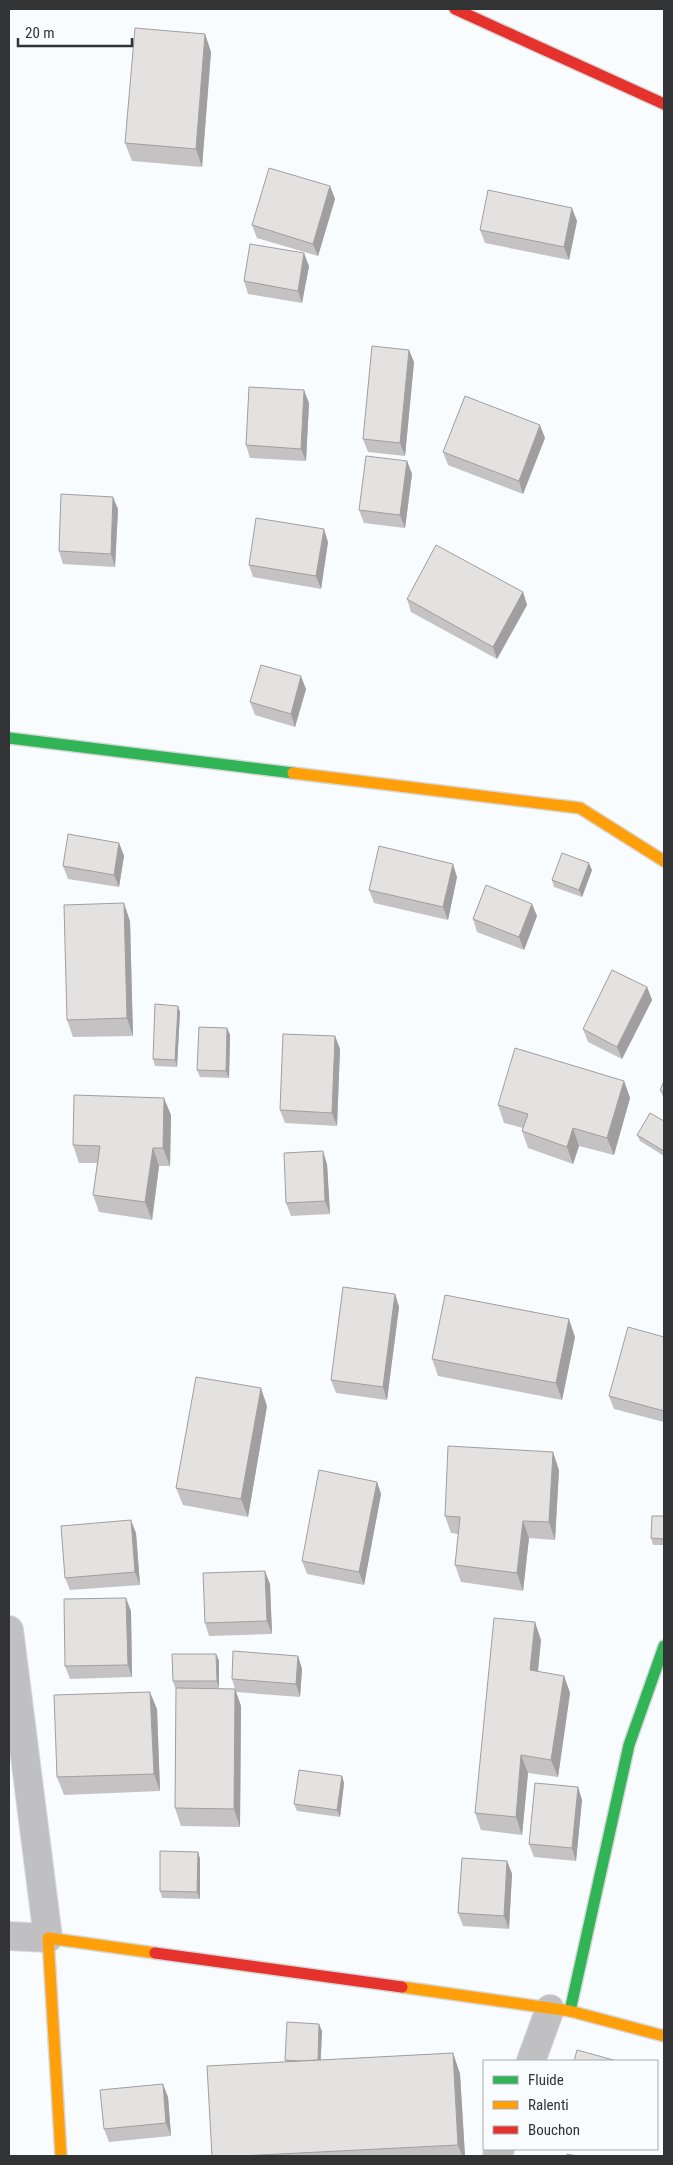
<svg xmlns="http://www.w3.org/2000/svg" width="673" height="2165" font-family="'Roboto Condensed',sans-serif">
	<rect width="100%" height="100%" fill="#f9fcfe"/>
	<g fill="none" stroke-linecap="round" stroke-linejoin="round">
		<defs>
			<g id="street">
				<path d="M9,1630l39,308 -39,-2"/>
				<path d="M531,2061l19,-52"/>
				<path d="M497,2156l3,-7"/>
			</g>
			<g id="fast">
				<path d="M9,738l284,35"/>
				<path d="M570,2011l59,-266 35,-99"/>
			</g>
			<g id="slow">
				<path d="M293,773l287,35 84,53"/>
				<path d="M402,1987l168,24 94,25"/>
				<path d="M61,2156l-13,-218 107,15"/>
			</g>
			<g id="jam">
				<path d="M455,9l209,95"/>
				<path d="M155,1953l247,34"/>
			</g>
		</defs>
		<use href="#street" stroke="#d6d8d9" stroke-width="30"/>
		<use href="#fast" stroke="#d6d8d9" stroke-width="14"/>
		<use href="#slow" stroke="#d6d8d9" stroke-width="14"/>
		<use href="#jam" stroke="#d6d8d9" stroke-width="14"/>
		<use href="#street" stroke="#c0c0c2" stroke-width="28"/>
		<use href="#fast" stroke="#30b455" stroke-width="11"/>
		<use href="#slow" stroke="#ff9f0a" stroke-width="11"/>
		<use href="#jam" stroke="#e5322d" stroke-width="11"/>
	</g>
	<g fill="#c4c2c2">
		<path d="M205,34l6,18 -9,115 -70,-6 -7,-18z"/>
		<path d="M330,186l5,13 -17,57 -61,-18 -5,-13z"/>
		<path d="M577,221l-8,39 -84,-17 -5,-13z"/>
		<path d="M309,266l-7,37 -54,-9 -4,-13z"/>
		<path d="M414,362l-9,94 -37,-4 -5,-13z"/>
		<path d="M309,403l-3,58 -56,-3 -4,-13z"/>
		<path d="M545,438l-22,56 -75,-29 -5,-13z"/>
		<path d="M407,461l5,13 -7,54 -41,-5 -5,-13z"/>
		<path d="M118,509l-3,58 -52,-3 -4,-13z"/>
		<path d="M328,542l-7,47 -68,-12 -4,-12z"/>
		<path d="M523,592l4,13 -30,54 -86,-47 -4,-13z"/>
		<path d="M306,689l-11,38 -40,-12 -5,-13z"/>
		<path d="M119,843l5,13 -5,31 -51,-8 -5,-13z"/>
		<path d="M592,870l-10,27 -28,-10 -2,-7z"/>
		<path d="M457,877l-9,43 -74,-17 -5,-13z"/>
		<path d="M537,916l-13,34 -47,-18 -4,-13z"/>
		<path d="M130,921l3,115 -60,1 -6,-17z"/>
		<path d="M647,987l5,13 -30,59 -34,-17 -5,-13z"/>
		<path d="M178,1006l2,6 -3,55 -22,-1 -2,-7z"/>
		<path d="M227,1028l3,7 -1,43 -29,-1 -3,-7z"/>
		<path d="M335,1036l5,13 -3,77 -52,-3 -5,-13z"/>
		<path d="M624,1081l6,17 -16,57 -35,-9 -6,18 -45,-16 -6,-17 1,-3 -19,-5 -6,-18z"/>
		<path d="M664,1081v17l-1,-1 -3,-7z"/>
		<path d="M171,1115l-1,51h-11l-7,54 -53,-8 -6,-17 4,-32h-18l-6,-18z"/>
		<path d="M664,1121v35l-24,-15 -3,-6z"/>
		<path d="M327,1164l3,50 -39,2 -5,-13z"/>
		<path d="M395,1294l4,13 -12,93 -51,-7 -5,-13z"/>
		<path d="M575,1337l-13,63 -124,-24 -6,-17z"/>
		<path d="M664,1337v85l-50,-13 -5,-13z"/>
		<path d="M267,1406l-19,111 -65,-12 -7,-17z"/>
		<path d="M559,1470l-4,70 -26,-2 -6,53 -62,-9 -6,-17 3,-31 -7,-1 -6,-17z"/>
		<path d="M377,1482l4,12 -17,91 -57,-11 -5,-13z"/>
		<path d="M664,1516v29h-11l-2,-7z"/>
		<path d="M136,1533l4,52 -70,5 -5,-12z"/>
		<path d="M270,1584l2,50 -63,2 -4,-13z"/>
		<path d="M131,1611l1,66 -62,2 -5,-13z"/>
		<path d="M541,1640l-3,32 26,4 6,17 -12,84 -30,-4 -6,62 -41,-5 -6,-17z"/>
		<path d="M216,1654l3,7v27h-40l56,1 -3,-10 66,-23 4,13 -2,28 -64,-5 5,14 -1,121 -59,-1 -6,-18 1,-120h-1l-2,-7z"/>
		<path d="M157,1709l3,82 -96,4 -7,-18z"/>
		<path d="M342,1776l2,7 -4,34 -43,-6 -3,-7z"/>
		<path d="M578,1787l4,13 -6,61 -42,-4 -5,-13z"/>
		<path d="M198,1852l2,7v40l-38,-1 -2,-7z"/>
		<path d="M507,1861l5,13 -3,55 -46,-3 -5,-13z"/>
		<path d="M322,2031l-1,29 132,-7 7,21 5,82h-253l73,-94v-2z"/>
		<path d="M168,2097l3,39 -62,6 -5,-13z"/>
	</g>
	<g fill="#a09e9e">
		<path d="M205,34l6,18 -9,115 -6,-18z"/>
		<path d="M330,186l5,13 -17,57 -5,-12z"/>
		<path d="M572,208l5,13 -8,39 -5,-13z"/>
		<path d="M304,253l5,13 -7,37 -4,-12z"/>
		<path d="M409,350l5,12 -9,94 -5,-13z"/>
		<path d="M304,390l5,13 -3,58 -5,-12z"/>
		<path d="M540,425l5,13 -22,56 -4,-13z"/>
		<path d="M407,461l5,13 -7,54 -5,-13z"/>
		<path d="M113,497l5,12 -3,58 -4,-13z"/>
		<path d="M324,529l4,13 -7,47 -5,-13z"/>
		<path d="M523,592l4,13 -30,54 -4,-12z"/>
		<path d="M301,676l5,13 -11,38 -4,-13z"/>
		<path d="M119,843l5,13 -5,31 -5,-12z"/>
		<path d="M589,863l3,7 -10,27 -3,-7z"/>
		<path d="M453,864l4,13 -9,43 -5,-13z"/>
		<path d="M124,903l6,18 3,115 -6,-18z"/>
		<path d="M532,904l5,12 -13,34 -5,-13z"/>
		<path d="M647,987l5,13 -30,59 -5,-12z"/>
		<path d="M178,1006l2,6 -3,55 -2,-7z"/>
		<path d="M227,1028l3,7 -1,43 -3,-7z"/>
		<path d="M335,1036l5,13 -3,77 -5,-13z"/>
		<path d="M624,1081l6,17 -16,57 -7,-17z"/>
		<path d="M164,1098l7,17 -1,51 -7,-18z"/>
		<path d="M573,1128l6,18 -6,18 -6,-17z"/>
		<path d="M153,1148l6,18 -7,54 -7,-18z"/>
		<path d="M323,1151l4,13 3,50 -5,-13z"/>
		<path d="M395,1294l4,13 -12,93 -4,-13z"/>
		<path d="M569,1319l6,18 -13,63 -6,-17z"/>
		<path d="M261,1388l6,18 -19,111 -7,-18z"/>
		<path d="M553,1452l6,18 -4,70 -6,-18z"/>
		<path d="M377,1482l4,12 -17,91 -5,-13z"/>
		<path d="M131,1520l5,13 4,52 -5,-13z"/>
		<path d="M523,1521l6,17 -6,53 -6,-18z"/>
		<path d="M265,1571l5,13 2,50 -5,-13z"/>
		<path d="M126,1598l5,13 1,66 -4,-12z"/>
		<path d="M535,1622l6,18 -5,48 -6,-18z"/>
		<path d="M216,1654l3,7v27l-2,-7z"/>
		<path d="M298,1656l4,13 -2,28 -4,-13z"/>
		<path d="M564,1676l6,17 -12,84 -7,-17z"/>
		<path d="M235,1689l6,17 -1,121 -6,-18z"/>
		<path d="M150,1692l7,17 3,82 -6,-17z"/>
		<path d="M521,1755l7,18 -6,62 -6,-18z"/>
		<path d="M342,1776l2,7 -4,34 -3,-7z"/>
		<path d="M578,1787l4,13 -6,61 -4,-13z"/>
		<path d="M198,1852l2,7v40l-3,-7z"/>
		<path d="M507,1861l5,13 -3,55 -5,-13z"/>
		<path d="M319,2024l3,7 -2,37 -2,-7z"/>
		<path d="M453,2053l7,21 5,82h-3l-4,-11z"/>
		<path d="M163,2084l5,13 3,39 -5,-13z"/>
	</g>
	<g fill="#e4e1e1" stroke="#a09e9e">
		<path d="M135,28l70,6 -9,115 -71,-6z"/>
		<path d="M269,168l61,18 -17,58 -61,-19z"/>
		<path d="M488,190l84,18 -8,39 -84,-17z"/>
		<path d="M250,244l54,9 -6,38 -54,-10z"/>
		<path d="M372,346l37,4 -9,93 -37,-4z"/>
		<path d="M249,387l55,3 -3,59 -55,-4z"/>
		<path d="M465,396l75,29 -21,56 -76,-29z"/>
		<path d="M366,456l41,5 -7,54 -41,-5z"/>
		<path d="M61,494l52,3 -2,57 -52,-3z"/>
		<path d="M256,518l68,11 -8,47 -67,-11z"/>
		<path d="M436,545l87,47 -30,55 -86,-48z"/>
		<path d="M261,665l40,11 -10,38 -41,-12z"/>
		<path d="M68,834l51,9 -5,32 -51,-9z"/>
		<path d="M379,846l74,18 -10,43 -74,-17z"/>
		<path d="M562,853l27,10 -10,27 -27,-10z"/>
		<path d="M486,885l46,19 -13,33 -46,-18z"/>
		<path d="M124,903l3,115 -60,2 -3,-115z"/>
		<path d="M612,970l35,17 -30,60 -34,-18z"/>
		<path d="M155,1004l23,2 -3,54 -22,-1z"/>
		<path d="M199,1027l28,1 -1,43 -29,-1z"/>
		<path d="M283,1034l52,2 -3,77 -52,-3z"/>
		<path d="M515,1048l109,33 -17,57 -34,-10 -6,19 -45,-16 6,-17 -30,-9z"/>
		<path d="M664,1081v11l-4,-2z"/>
		<path d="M74,1095l90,3 -1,50h-10l-8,54 -52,-7 7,-49 -27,-1z"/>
		<path d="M650,1113l14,8v30l-27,-16z"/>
		<path d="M323,1151l2,50 -39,2 -2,-50z"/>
		<path d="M343,1287l52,7 -12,93 -52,-7z"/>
		<path d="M445,1295l124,24 -13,64 -124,-24z"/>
		<path d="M628,1327l36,10v74l-55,-15z"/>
		<path d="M196,1377l65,11 -20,111 -65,-11z"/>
		<path d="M448,1446l105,6 -4,70 -26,-1 -6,52 -62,-8 5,-48 -15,-1z"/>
		<path d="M319,1470l58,12 -18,90 -57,-11z"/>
		<path d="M652,1516h12v23l-13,-1z"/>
		<path d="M131,1520l4,52 -70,6 -4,-52z"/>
		<path d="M265,1571l2,50 -62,2 -2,-50z"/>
		<path d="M126,1598l2,67 -63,1 -1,-67z"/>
		<path d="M494,1618l41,4 -5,48 34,6 -13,84 -30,-5 -5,62 -41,-4z"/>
		<path d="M233,1651l65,5 -2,28 -64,-5z"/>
		<path d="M172,1654h44l1,27h-44z"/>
		<path d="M176,1688l59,1 -1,120 -59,-1z"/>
		<path d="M150,1692l4,82 -97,3 -3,-82z"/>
		<path d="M299,1770l43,6 -5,34 -43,-6z"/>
		<path d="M535,1783l43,4 -6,61 -43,-4z"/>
		<path d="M160,1851l38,1 -1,40 -37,-1z"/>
		<path d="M462,1858l45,3 -3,55 -46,-3z"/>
		<path d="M287,2022l32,2 -1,36 -18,1 -15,-1z"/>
		<path d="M577,2050l40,11h-43z"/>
		<path d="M453,2053l5,92 -218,11h-28l-5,-90z"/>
		<path d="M163,2084l3,39 -62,6 -4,-39z"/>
		<path d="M567,2154l10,2h-10z"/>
	</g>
	<rect width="673" height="2165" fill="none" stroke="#313335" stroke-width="20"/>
	<rect x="483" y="2060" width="175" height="90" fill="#f8fcff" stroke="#a8acae"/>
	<rect x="493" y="2076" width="25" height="8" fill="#30b455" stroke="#a8acae"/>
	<text x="528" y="2085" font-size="15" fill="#313335">Fluide</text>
	<rect x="493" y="2101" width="25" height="8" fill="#ff9f0a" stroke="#a8acae"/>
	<text x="528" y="2110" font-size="15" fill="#313335">Ralenti</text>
	<rect x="493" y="2126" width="25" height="8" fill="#e5322d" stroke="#a8acae"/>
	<text x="528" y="2135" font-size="15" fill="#313335">Bouchon</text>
	<path d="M18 38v8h114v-8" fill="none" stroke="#313335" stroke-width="2.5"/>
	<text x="25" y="38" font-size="15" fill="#313335" stroke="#f8fcff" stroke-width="4" paint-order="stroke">20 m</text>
</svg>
